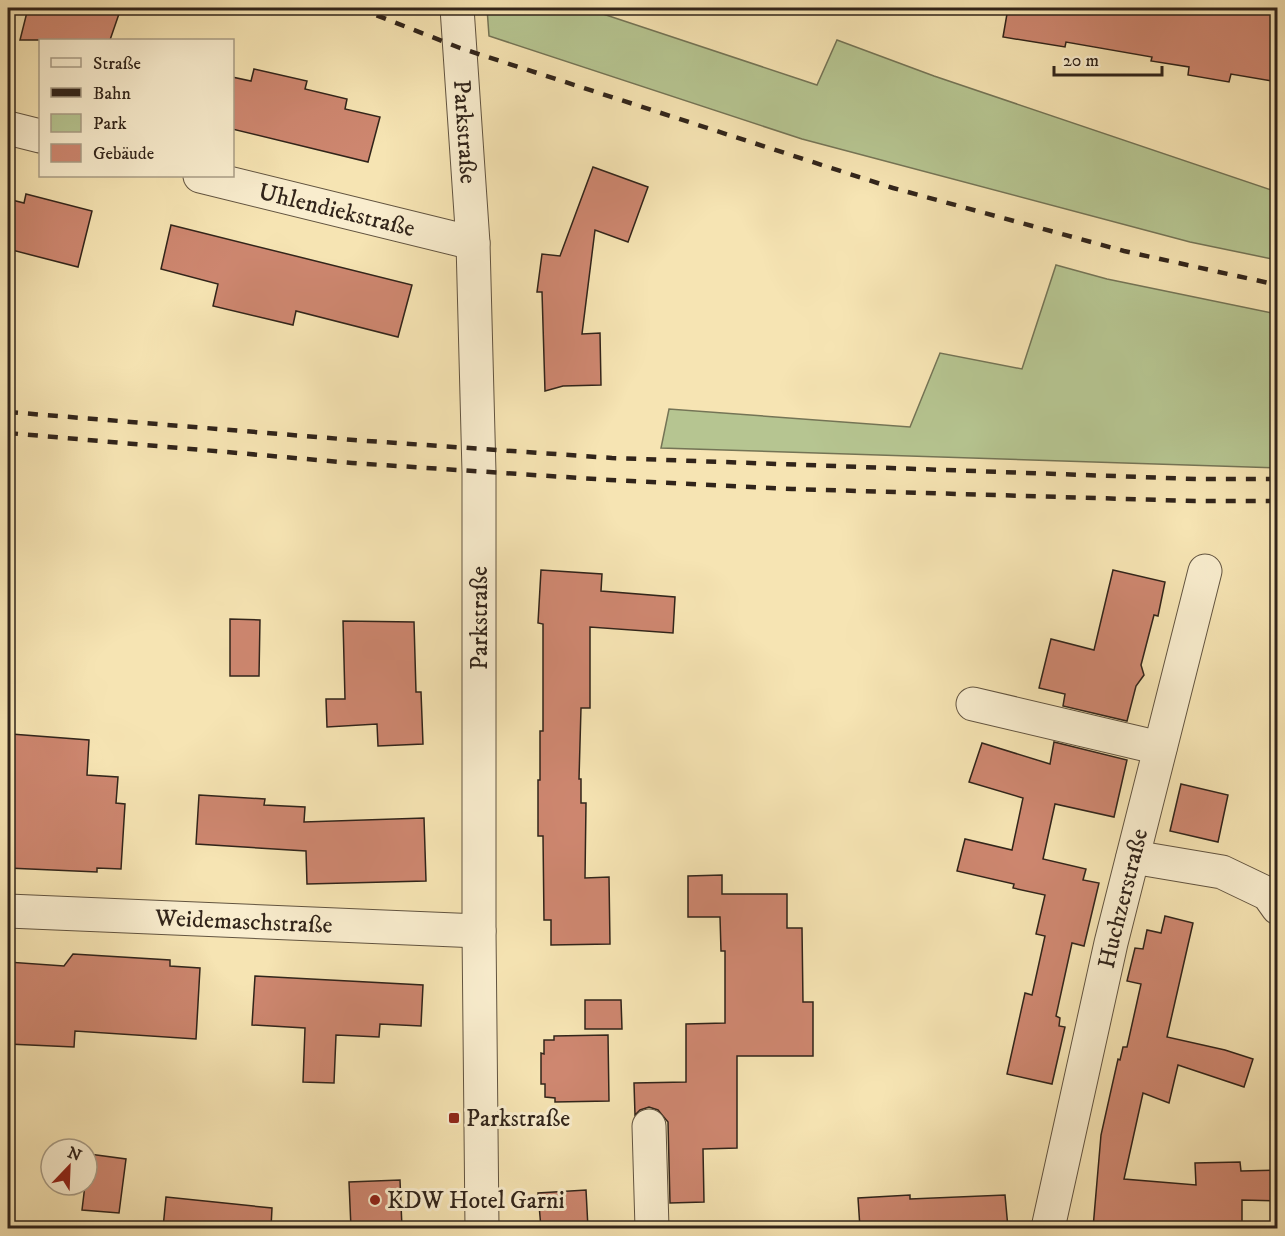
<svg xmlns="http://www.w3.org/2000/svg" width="1285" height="1236" font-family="'IM FELL DW Pica',serif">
	<rect width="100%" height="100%" fill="#f6e4b3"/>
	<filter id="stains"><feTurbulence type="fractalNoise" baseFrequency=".00333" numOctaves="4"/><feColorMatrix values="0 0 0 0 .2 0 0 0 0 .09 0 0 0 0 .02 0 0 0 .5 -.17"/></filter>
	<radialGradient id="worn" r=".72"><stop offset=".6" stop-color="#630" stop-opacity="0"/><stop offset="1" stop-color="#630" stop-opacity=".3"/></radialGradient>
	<g fill="#b6c591" stroke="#747456" stroke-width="1.5">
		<path d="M487,8h98l232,77 20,-45 97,36 343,116v68l-87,-18 -388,-103 -313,-103z"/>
		<path d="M1056,265l51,14 170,35v154l-616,-20 8,-39 241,18 30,-74 82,16z"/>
	</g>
	<g fill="#ce8770" stroke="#31241a" stroke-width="1.5">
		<path d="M28,8h93l-11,32h-90z"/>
		<path d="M1008,8h233l37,6v68l-47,-8 -2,8 -41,-7 1,-8 -38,-6 1,-4 -86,-15 -1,5 -62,-10z"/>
		<path d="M254,69l53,12 -2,8 42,10 -2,10 35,8 -12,45 -136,-33v-52l19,4z"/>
		<path d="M593,167l55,20 -20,55 -33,-12 -13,104 18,-1 1,52 -38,1 -18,5 -3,-99h-5l5,-38 18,2z"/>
		<path d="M26,194l66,17 -14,56 -70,-18v-50l16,4z"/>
		<path d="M171,225l241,60 -14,52 -102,-26 -3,14 -80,-19 5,-22 -57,-15z"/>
		<path d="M541,570l61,4 -1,17 74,6 -2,36 -83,-6v81h-9l-2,71h2v24h5l-1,75 24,-1 1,67 -59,1v-25h-7l-1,-84h-5v-56h2v-49h3v-107l-5,-1z"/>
		<path d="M1113,570l52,12 -7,34 -4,-1 -13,50 3,10 -8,11 -9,35 -64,-15 2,-12 -26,-6 12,-49 43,11z"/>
		<path d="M230,619l30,1 -1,56h-29z"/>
		<path d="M343,621l71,1 2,70h5l2,52 -45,2 -1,-22 -50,3 -1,-28h19z"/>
		<path d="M11,734l78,6 -2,35 31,2 -2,26 9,1 -4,65 -24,-1v4l-89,-4v-99z"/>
		<path d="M1054,742l73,18 -13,57 -59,-13 -12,55 43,10 -3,11 16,3 -15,63 -12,-3 -16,73 4,2 -1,8 6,1 -13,57 -45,-10 18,-81 7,2 13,-59 -9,-2 9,-39 -32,-7 1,-4 -57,-13 8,-32 47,11 11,-52 -54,-16 13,-39 68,21z"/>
		<path d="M1181,784l47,11 -10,47 -48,-11z"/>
		<path d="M199,795l66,4 -1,6 41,2 -1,15 120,-4 2,63 -119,3 -1,-33 -110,-7z"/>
		<path d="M722,875v19h65v34h15l1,74h10v54h-76v92l-34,1 1,53 -34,1 -2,-81 -10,-12 -9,-3 -9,3 -5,5 -1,-32 52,-1v-58l39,-1v-72h-4l-1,-34h-32v-41z"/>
		<path d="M1165,916l28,7 -26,114 58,13 28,9 -9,28 -66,-22 -9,38 -26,-10 -19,86 72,6 -1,-22 45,-1 1,9 37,-1v31l-36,-1v28h-149l8,-93 17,-76 2,1 3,-13h4l14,-63 -14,-3 8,-33 8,1 4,-19 14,3z"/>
		<path d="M73,954l97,6v6l30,2 -4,71 -121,-8 -1,16 -66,-3v-82l56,4z"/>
		<path d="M255,976l168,9 -2,41 -41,-2 -1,13 -43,-2 -2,48 -31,-1 2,-54 -53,-3z"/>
		<path d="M585,1000h36l1,29h-37z"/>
		<path d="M608,1035l1,66 -54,1v-4l-10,-1v-13h-4v-31l3,1v-14h10v-4z"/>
		<path d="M89,1154l37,5 -7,54 -37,-3 3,-25h2z"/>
		<path d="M400,1180l2,48h-51l-2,-46z"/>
		<path d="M586,1190l2,38h-47l-3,-35z"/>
		<path d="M910,1195v4l95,-4 3,33h-148l-2,-30z"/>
		<path d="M166,1197l106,11 -1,20h-108z"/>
	</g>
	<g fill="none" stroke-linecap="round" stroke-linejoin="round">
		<defs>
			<g id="minor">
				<path id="s1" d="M457,8l16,235 6,229v459l3,297"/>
				<path d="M8,128l32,8"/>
				<path id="s2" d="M200,176l273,67"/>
				<path d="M973,704l187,44"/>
				<path d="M1133,857l89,15 46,22 10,14"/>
				<path id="s3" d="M8,911l471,20"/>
				<path d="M649,1126l3,102"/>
				<path id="s4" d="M1048,1228l63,-285 94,-372"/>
			</g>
		</defs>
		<use href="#minor" stroke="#625440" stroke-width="35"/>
		<use href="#minor" stroke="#f9edce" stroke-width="33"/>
		<g stroke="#31241a" stroke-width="4.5" stroke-dasharray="10 10" stroke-linecap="butt">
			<path d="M358,8l102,40 433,140 231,63 154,34"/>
			<path d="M8,412l346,28 258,18 584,21h82"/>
			<path d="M8,433l344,30 258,17 182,9 403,12h83"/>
		</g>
	</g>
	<g fill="#8f2418" stroke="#f9edce" stroke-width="2">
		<rect x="448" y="1112" width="12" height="12" rx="3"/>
		<circle cx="375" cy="1200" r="6"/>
	</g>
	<g text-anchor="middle" stroke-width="6" stroke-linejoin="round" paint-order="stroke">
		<g font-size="24" fill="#31241a" stroke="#f9edce">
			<text dy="8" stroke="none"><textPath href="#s1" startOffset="124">Parkstraße</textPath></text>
			<text dy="8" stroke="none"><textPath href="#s2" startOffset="141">Uhlendiekstraße</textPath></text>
			<text transform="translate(479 618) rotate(-90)" y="8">Parkstraße</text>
			<text dy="8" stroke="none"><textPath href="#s4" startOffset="338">Huchzerstraße</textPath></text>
			<text dy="8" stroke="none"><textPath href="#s3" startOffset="236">Weidemaschstraße</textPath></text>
		</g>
		<g font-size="24" fill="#31241a" stroke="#f9edce" text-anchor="start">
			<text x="466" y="1126">Parkstraße</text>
			<text x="387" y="1208">KDW Hotel Garni</text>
		</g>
	</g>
	<rect width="1285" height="1236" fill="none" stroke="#f6e4b3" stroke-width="30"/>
	<rect x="9" y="9" width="1267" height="1218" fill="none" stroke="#31241a" stroke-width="3"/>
	<rect x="15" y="15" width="1255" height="1206" fill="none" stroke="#31241a" stroke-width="1.5"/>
	<rect x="39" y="39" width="195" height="138" fill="#f9edce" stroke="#a99d86" stroke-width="1.5"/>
	<rect x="51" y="58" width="30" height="9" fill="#f9edce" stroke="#a99d86" stroke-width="1.5"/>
	<text x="93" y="69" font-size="18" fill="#31241a">Straße</text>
	<rect x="51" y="88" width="30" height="9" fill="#31241a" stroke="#a99d86" stroke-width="1.5"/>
	<text x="93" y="99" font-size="18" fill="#31241a">Bahn</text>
	<rect x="51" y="114" width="30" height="18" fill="#b6c591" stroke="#a99d86" stroke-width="1.5"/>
	<text x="93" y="129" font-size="18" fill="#31241a">Park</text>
	<rect x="51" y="144" width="30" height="18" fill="#ce8770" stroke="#a99d86" stroke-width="1.5"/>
	<text x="93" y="159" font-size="18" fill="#31241a">Gebäude</text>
	<g transform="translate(69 1167) rotate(23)"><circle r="28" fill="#f9edce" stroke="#a99d86" stroke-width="1.5"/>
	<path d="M0-4.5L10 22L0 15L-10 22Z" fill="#8f2418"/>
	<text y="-9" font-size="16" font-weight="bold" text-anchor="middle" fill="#31241a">N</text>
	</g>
	<path d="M1054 66v9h108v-9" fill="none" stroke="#31241a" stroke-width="3"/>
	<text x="1063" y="66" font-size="18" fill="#31241a" stroke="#f9edce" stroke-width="4.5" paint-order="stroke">20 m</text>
	<rect width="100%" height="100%" filter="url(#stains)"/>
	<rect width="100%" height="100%" fill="url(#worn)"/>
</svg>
